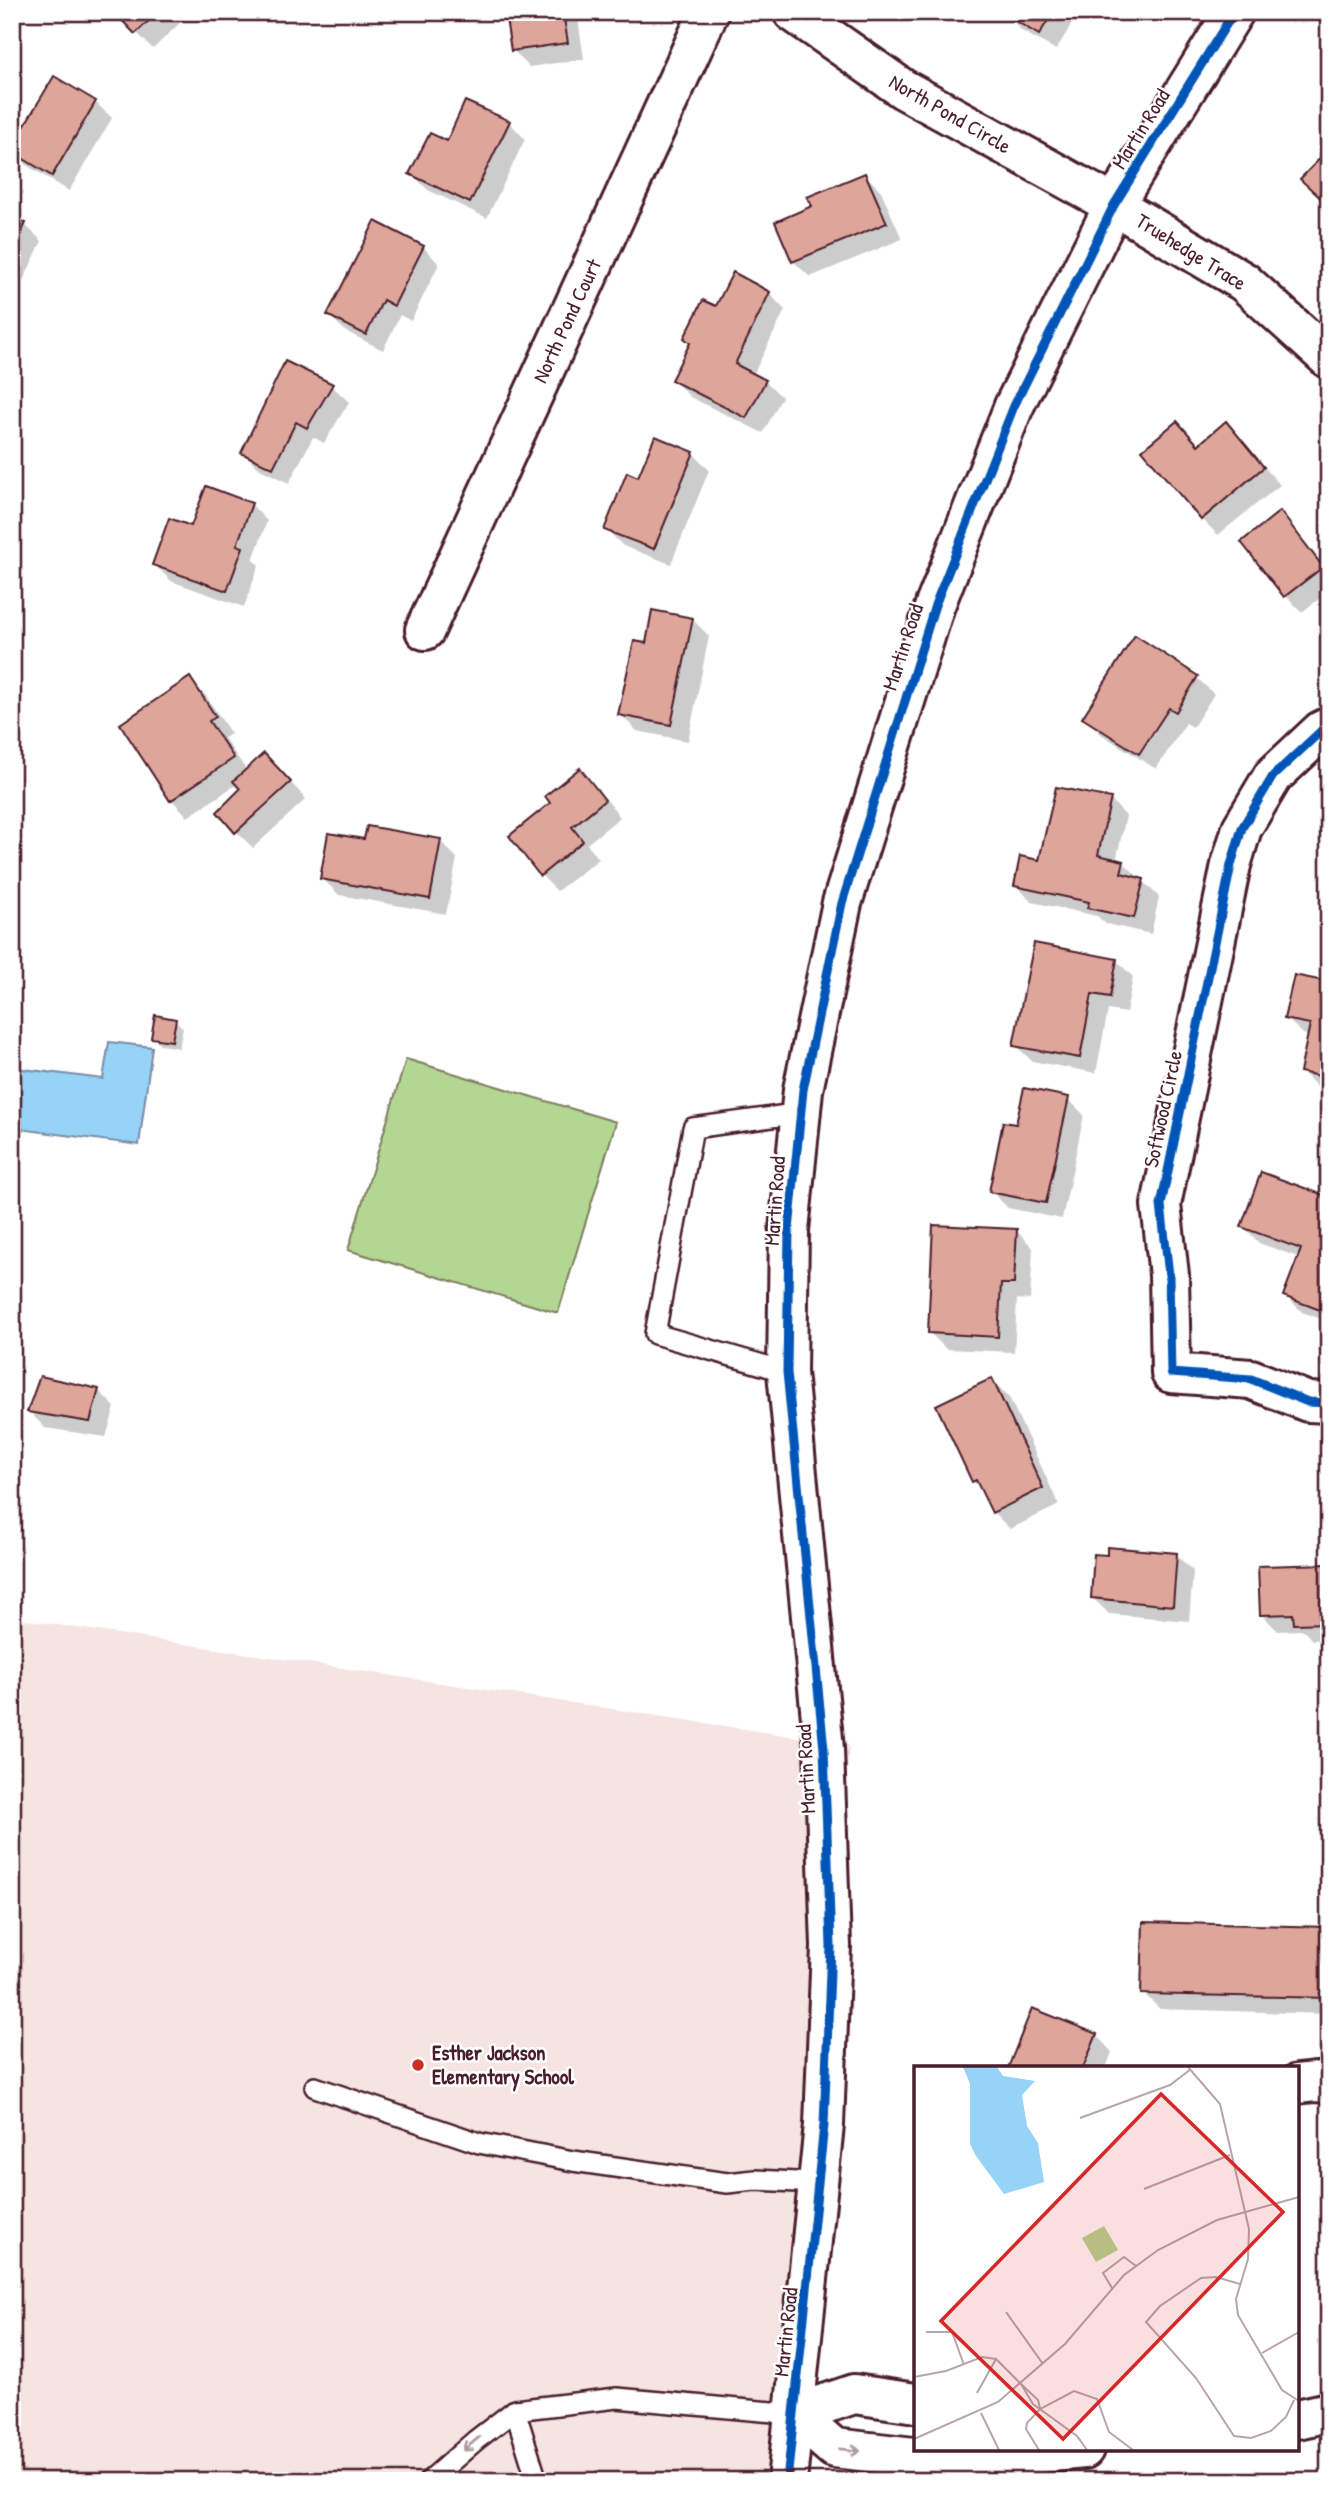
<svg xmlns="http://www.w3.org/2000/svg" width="1341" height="2493" font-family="'Patrick Hand',sans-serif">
	<rect width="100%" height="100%" fill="#fff"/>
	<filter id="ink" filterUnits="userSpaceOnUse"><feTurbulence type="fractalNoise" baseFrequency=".0143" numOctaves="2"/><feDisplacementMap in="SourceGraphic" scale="14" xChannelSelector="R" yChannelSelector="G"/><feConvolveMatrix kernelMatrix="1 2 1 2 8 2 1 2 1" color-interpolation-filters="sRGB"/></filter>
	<g filter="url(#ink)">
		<path fill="#f5e4e1" d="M12,1618l837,127 -49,641 -16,95h-772z"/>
		<path fill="#b3d792" stroke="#7e7b5e" stroke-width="2" d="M406,1059l210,63 -58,191 -210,-63z"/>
		<path fill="#96d3f7" stroke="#788ba5" stroke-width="2" d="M109,1042l43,5 -13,98 -127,-17 2,-60 89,11z"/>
		<g fill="#0003">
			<path d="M116,12h75l-38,37z"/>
			<path d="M507,12h70l7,47 -55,8 -16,-17z"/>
			<path d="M1007,12h72l-23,38 -34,-19 -16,-17z"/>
			<path d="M95,102l17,16 -43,73 -41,-25 -16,-16z"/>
			<path d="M509,122l16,17 -38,79 -59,-28 -17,-17 36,-29z"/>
			<path d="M865,175l16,16 21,48 -92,38 -17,-16z"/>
			<path d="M12,218l13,7 17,16 -22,46 -8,-4z"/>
			<path d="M423,247l16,17 -28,57 -11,-6 -17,35 -38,-19 -16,-16z"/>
			<path d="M769,293l16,17 -32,65 12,6 17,16 -19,36 -73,-36 -17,-17 44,-71z"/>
			<path d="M286,363l46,23 17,16 -25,41 -11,-6 -24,46 -29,-14 -17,-16z"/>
			<path d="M1226,423l54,62 -62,50 -16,-16 -3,-73z"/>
			<path d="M693,453l16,17 -38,94 -48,-18 -17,-17z"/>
			<path d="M251,504l16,17 -14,39 6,5 -15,42 -73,-26 -17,-17 38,-36z"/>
			<path d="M1280,514l16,16 33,42v19l-27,21 -17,-17z"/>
			<path d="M693,620l16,16 -21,105 -51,-10 -17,-17z"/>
			<path d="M1136,638l61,40 17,16 -21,33 -7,-4 -30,46 -55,-35 -17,-17z"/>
			<path d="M190,680l16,16 25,38 -7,4 23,33 34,1 25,27 -53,49 -17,-17 7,-42 -6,-5 -49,33 -16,-17 -50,-76z"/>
			<path d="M580,770l16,16 24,31 -33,27 12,15 -42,32 -16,-16 12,-72z"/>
			<path d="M1110,799l16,17 -10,45 7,1 36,35 -8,37 -45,-10 -9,-8 -65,-14 -16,-17z"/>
			<path d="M366,841h74l17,17 -11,56 -107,-19 -17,-17z"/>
			<path d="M1117,961l16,16 -7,36 -18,-3 -12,63 -64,-12 -17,-16z"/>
			<path d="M1329,984v106l-11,-2 -16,-17 7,-35 -6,-2 -17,-16z"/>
			<path d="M175,1020l8,8 -4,20 -18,-3 -8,-8z"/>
			<path d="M1068,1099l16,16 -22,104 -54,-11 -17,-17 27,-64z"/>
			<path d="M1329,1198v124l-27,-10 -17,-17 15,-37 -41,-15 -16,-17z"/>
			<path d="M1017,1231l16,17 -3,52 -13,-1 -3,53 -68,-3 -16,-16z"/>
			<path d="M992,1380l17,17 50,108 -49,24 -17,-17 -10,-21 -10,-10 -35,-75z"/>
			<path d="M98,1390l17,17 -9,30 -61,-9 -16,-17z"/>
			<path d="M1176,1555l17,16 -4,50 -80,-7 -16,-16 16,-41z"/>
			<path d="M1328,1566l1,73 -17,1 -9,-10 -25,1 -16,-16z"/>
			<path d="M1329,1929v85l-169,-5 -17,-16z"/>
			<path d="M1096,2035l16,17 -6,16h-96z"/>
		</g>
		<g fill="#dea59b" stroke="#4a1f2b" stroke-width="2">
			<path d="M114,12h44l-23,22z"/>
			<path d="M505,12h58l5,31 -57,8z"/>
			<path d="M1005,12h48l-14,23 -35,-21z"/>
			<path d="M54,76l42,25 -44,75 -40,-24v-6z"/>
			<path d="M465,101l45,20 -40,82 -61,-29 21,-41 17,8z"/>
			<path d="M1329,149v57l-29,-27z"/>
			<path d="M865,173l22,50 -95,39 -17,-40 37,-16 -5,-9z"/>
			<path d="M12,217l14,6 -14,29z"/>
			<path d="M375,221l49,25 -30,60 -11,-6 -17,35 -39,-20z"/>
			<path d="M733,272l37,20 -35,72 31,16 -20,38 -75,-38 19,-37 -6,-5 19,-38 13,6z"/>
			<path d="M285,361l48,23 -26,44 -11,-6 -23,46 -32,-15z"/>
			<path d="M1177,421l21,24 28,-24 38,46 -63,53 -59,-70z"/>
			<path d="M655,436l39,16 -40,97 -50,-19 23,-58 11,5z"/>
			<path d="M206,486l46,17 -15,42 6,2 -16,44 -75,-26 17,-47 22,8z"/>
			<path d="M1280,511l43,56 -39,30 -43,-55z"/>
			<path d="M652,610l41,8 -22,107 -53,-10 16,-74 12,2z"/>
			<path d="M1135,635l63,41 -22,36 -7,-4 -30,46 -57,-36z"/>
			<path d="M190,677l26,40 -7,4 25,37 -64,43 -50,-77z"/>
			<path d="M264,753l27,29 -56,51 -18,-21 23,-23 -7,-8z"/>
			<path d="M580,768l25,32 -33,27 11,14 -43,35 -31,-40 41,-33 -5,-7z"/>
			<path d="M1056,787l55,11 -13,57 26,6 -3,12 23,6 -10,39 -47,-10 2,-6 -75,-16 6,-30 19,4z"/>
			<path d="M367,826l74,13 -11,60 -110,-20 8,-46 36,6z"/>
			<path d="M1034,943l83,16 -7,38 -18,-3 -12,64 -67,-12z"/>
			<path d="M1294,975l35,7v96l-29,-6 10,-48 -26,-5z"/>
			<path d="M155,1015l21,4 -4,22 -21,-3z"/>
			<path d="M1024,1088l45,9 -23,106 -57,-11 14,-70 13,2z"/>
			<path d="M1261,1172l68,25 -1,116 -45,-17 18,-47 -60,-22z"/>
			<path d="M933,1225l84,4 -3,55h-13l-3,53 -70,-4z"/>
			<path d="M40,1376l59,13 -9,33 -63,-10z"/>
			<path d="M992,1378l51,110 -51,25 -16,-33 -4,2 -36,-77z"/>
			<path d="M1107,1547l70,6 -4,53 -82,-8 3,-44 13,1z"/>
			<path d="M1328,1564l1,59 -35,1 -1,-10 -33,1 -2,-49z"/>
			<path d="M1143,1922l186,5v71l-188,-4z"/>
			<path d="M1032,2008l65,26 -14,34h-75z"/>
		</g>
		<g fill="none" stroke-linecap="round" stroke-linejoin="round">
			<defs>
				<g id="lane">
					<path d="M787,1372l-132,-38 38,-206 108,-15"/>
					<path d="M315,2087l164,56 94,18 154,22 28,-3 63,3"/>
					<path d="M429,2481l47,-41 39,-30"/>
					<path d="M537,2481l-22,-71 102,-12 178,16"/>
				</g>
				<g id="street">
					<path d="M793,12l110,77 211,116 130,77 85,77"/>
					<path d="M425,630l284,-618"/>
					<path d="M1329,727l-8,4 -48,45 -31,52 -11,37 -70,340 8,70 2,98 80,6 57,23 21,1"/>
					<path d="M1297,2084l18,-2 14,1"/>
					<path d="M916,2403l-62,-9 -59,20 39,34 142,16 66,-11 42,-4"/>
					<path d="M1297,2419l32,-7"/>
				</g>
				<path id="secondary" d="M787,2481l37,-356 7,-179 -7,-197 -37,-377 2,-142 14,-140 39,-187 93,-298 79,-199 100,-201 120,-193"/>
			</defs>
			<use href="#lane" stroke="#4a1f2b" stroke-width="24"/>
			<use href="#street" stroke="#4a1f2b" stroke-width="44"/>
			<use href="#secondary" stroke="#4a1f2b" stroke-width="44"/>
			<use href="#lane" stroke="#fff" stroke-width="19"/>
			<use href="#street" stroke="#fff" stroke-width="38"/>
			<use href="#secondary" stroke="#fff" stroke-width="38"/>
			<defs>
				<g id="cycleway">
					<path d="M1329,727l-8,4 -48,45 -31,52 -11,37 -70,340 8,70 2,98 80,6 57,23 21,1"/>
					<path d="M787,2481l37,-356 7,-179 -7,-197 -37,-377 2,-142 14,-140 39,-187 93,-298 79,-199 100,-201 120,-193"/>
				</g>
			</defs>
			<use href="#cycleway" stroke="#fff" stroke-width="13"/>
			<use href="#cycleway" stroke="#0057b8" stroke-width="9"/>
		</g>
		<defs><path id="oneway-shaft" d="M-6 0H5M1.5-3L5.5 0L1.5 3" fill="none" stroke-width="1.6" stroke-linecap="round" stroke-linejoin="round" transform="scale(1.75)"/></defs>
		<g stroke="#ae9aa0">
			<use href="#oneway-shaft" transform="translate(471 2444) rotate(140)"/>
			<use href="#oneway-shaft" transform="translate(850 2450) rotate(6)"/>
		</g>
	</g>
	<circle fill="#c8321e" stroke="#fff" stroke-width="2.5" cx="418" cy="2065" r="7"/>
	<g text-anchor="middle" stroke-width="5" stroke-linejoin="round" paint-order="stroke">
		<g font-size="21" fill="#4a1f2b" stroke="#fff">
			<text transform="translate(950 114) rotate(30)" y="7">North Pond Circle</text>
			<text transform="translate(1141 129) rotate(-58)" y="7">Martin Road</text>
			<text transform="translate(1191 252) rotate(32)" y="7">Truehedge Trace</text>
			<text transform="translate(567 321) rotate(-65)" y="7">North Pond Court</text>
			<text transform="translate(903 647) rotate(-72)" y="7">Martin Road</text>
			<text transform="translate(1163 1109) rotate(-78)" y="7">Softwood Circle</text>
			<text transform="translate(775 1201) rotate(-86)" y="7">Martin Road</text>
			<text transform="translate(806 1769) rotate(-93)" y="7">Martin Road</text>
			<text transform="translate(786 2332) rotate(-84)" y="7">Martin Road</text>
		</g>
		<g font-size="21" font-weight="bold" fill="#4a1f2b" stroke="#fff" text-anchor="start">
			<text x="432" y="2060">Esther Jackson<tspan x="432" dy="24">Elementary School</tspan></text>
		</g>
	</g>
	<g transform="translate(914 2066)">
		<rect width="385" height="385" fill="#fff"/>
		<path d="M190,160l14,24 -22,12 -14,-24z" fill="#b3d792"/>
		<path d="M49,1h34l6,9 32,5 -13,14 5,31 11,17 6,39 -40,12 -28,-38 -6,-12v-60z" fill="#96d3f7"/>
		<path fill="none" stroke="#b7a5aa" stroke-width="2" d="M274,1l32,37 29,125 -1,30 -12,40 2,16 44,75 17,11M166,52l90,-33 21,-16M230,123l86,-34M326,218l-24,-7 -15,1 -41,28 -14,16 50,56 38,58 17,2 20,-7 15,-14 8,-17M198,222l-9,-15 21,-16 12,9M92,246l37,52M12,266h26l12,33M348,287l37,-21M0,311l32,-6 36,-14 14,2M107,318l17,16 2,8M63,327l19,-34 25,25 12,20 44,32 10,14M67,347l18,37M0,373l84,-37 67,-58 59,-69 34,-25 59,-30 82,-23M125,384l-13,-21 1,-6 13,-14 34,-18 23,8 12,33 24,18"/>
		<path fill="#d62828" fill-opacity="0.15" stroke="#d62828" stroke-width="3.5" d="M247,28l122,118 -220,227 -122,-118z"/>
		<rect width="385" height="385" fill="none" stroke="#4a1f2b" stroke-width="3.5"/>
	</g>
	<rect width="1341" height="2493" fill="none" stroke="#fff" stroke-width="42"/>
	<rect x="21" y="21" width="1299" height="2451" fill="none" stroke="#4a1f2b" stroke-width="2.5" filter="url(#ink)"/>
</svg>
